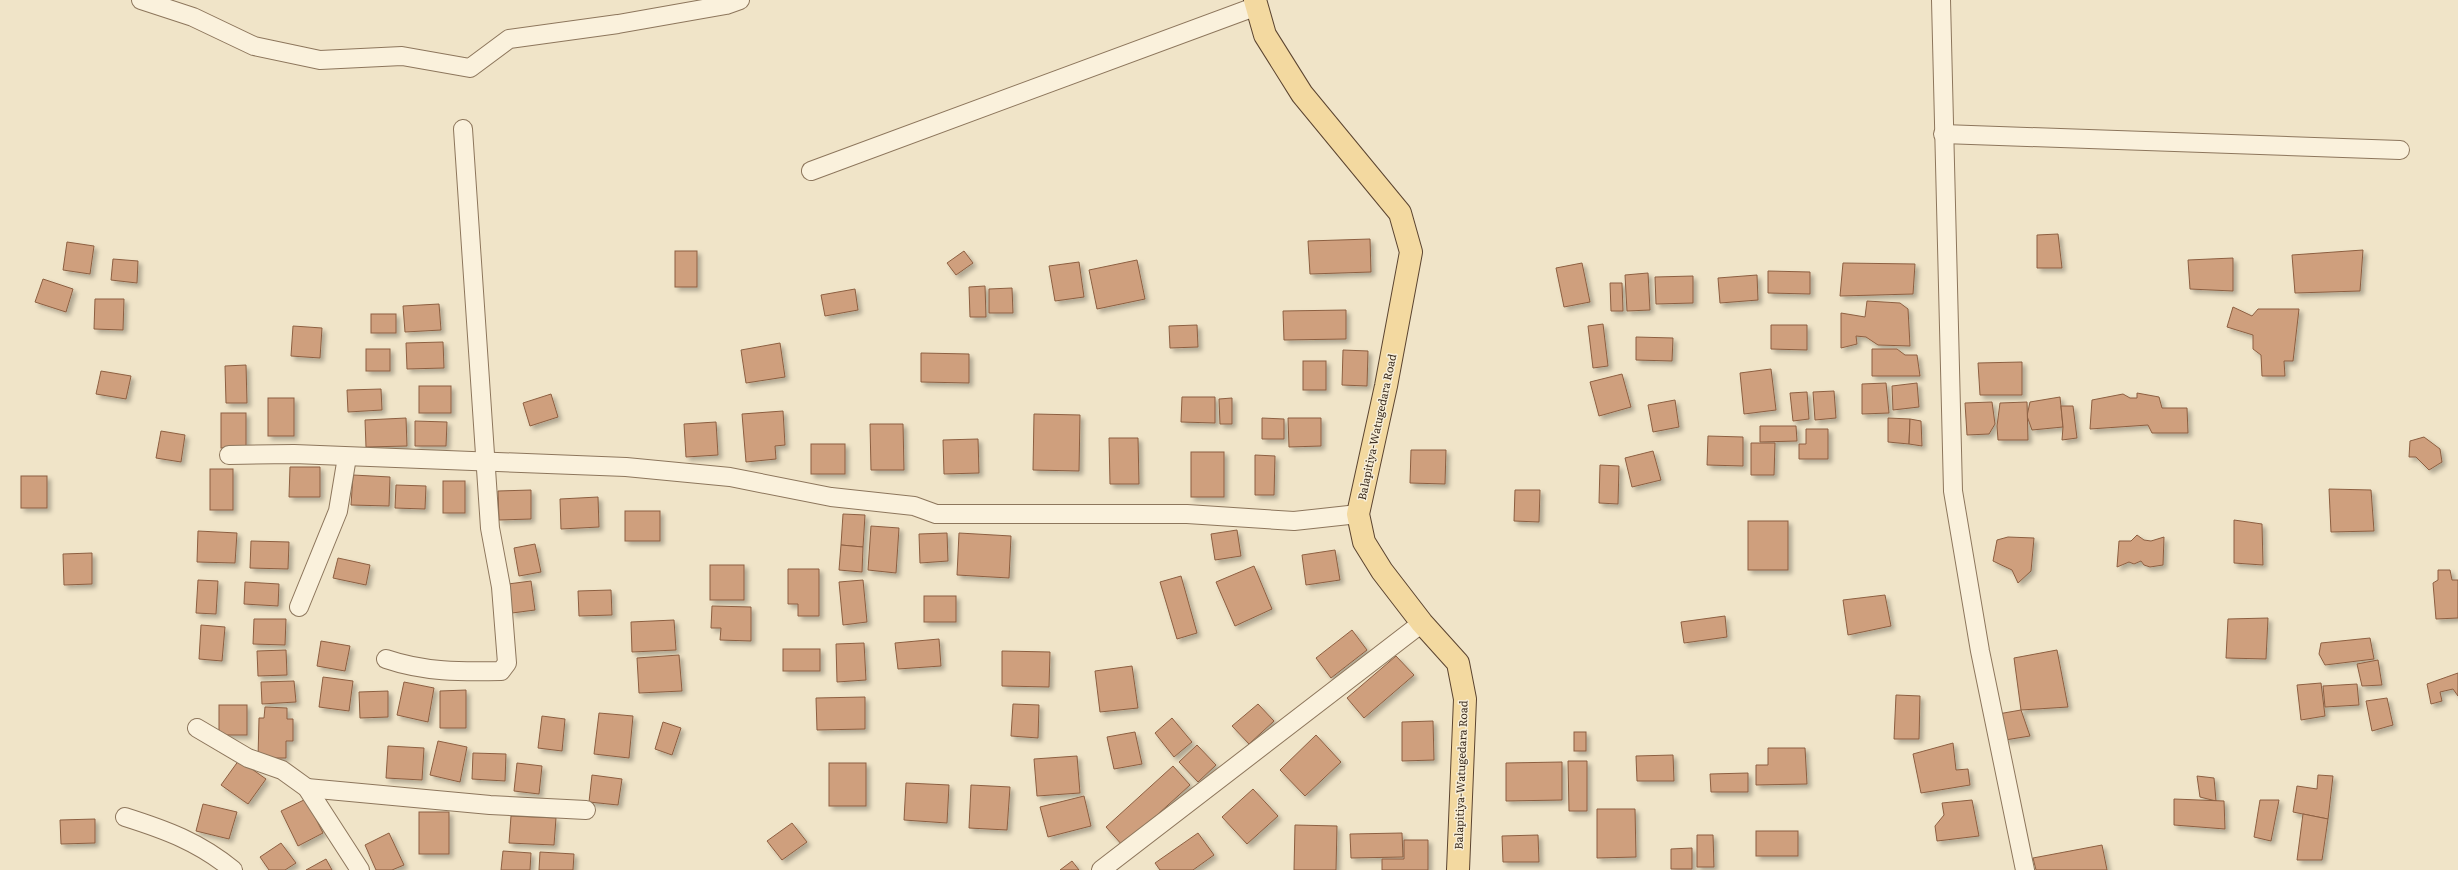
<svg xmlns="http://www.w3.org/2000/svg" width="2458" height="870" font-family="Literata,serif">
	<defs>
		<filter id="shadow"><feDropShadow dx="3.5" dy="3.5" stdDeviation="2" flood-color="#0004"/></filter>
	</defs>
	<rect width="100%" height="100%" fill="#f0e4c8"/>
	<g fill="#cf9f7d" stroke="#8d5f41" filter="url(#shadow)">
		<path d="M2058,234l4,34h-25v-33z"/>
		<path d="M1370,239l1,33 -61,2 -2,-33z"/>
		<path d="M67,242l27,4 -4,28 -27,-4z"/>
		<path d="M2363,250l-3,41 -65,2 -3,-38z"/>
		<rect x="675" y="251" width="22" height="36"/>
		<path d="M964,251l9,12 -17,12 -9,-12z"/>
		<path d="M2233,258v33l-43,-2 -2,-29z"/>
		<path d="M113,259l25,2 -1,22 -26,-3z"/>
		<path d="M1137,260l8,39 -48,10 -8,-39z"/>
		<path d="M1079,262l5,35 -29,4 -6,-35z"/>
		<path d="M1582,263l8,39 -26,5 -8,-39z"/>
		<path d="M1843,263l72,1 -2,30 -73,2z"/>
		<path d="M1768,271l42,1v22l-42,-1z"/>
		<path d="M1648,273l2,37 -23,1 -2,-36z"/>
		<path d="M1757,275l1,25 -38,3 -2,-25z"/>
		<path d="M1693,276v27l-37,1 -1,-27z"/>
		<path d="M43,279l30,10 -7,23 -31,-10z"/>
		<path d="M1610,283h12l1,28h-12z"/>
		<path d="M985,286l1,31h-16l-1,-30z"/>
		<path d="M1012,288l1,25h-24v-24z"/>
		<path d="M855,289l3,21 -33,6 -4,-21z"/>
		<path d="M95,299h29l-1,31 -29,-1z"/>
		<path d="M1867,301l33,2 8,6 2,37 -32,-1 -12,-8 -10,-1 1,8 -16,4v-35l24,4z"/>
		<path d="M439,304l2,26 -36,2 -2,-26z"/>
		<path d="M2233,307l19,9 6,-7h41l-6,52h-9l1,15h-23l-1,-21 -8,-6v-14l-26,-8z"/>
		<path d="M1346,310v29l-62,1 -1,-29z"/>
		<rect x="371" y="314" width="25" height="19"/>
		<path d="M1603,324l5,42 -15,2 -5,-42z"/>
		<path d="M1197,325l1,22 -28,1 -1,-22z"/>
		<path d="M1771,325h36v25l-36,-1z"/>
		<path d="M293,326l29,2 -2,30 -29,-2z"/>
		<path d="M1636,337l37,1 -1,23 -36,-1z"/>
		<path d="M443,342l1,26 -37,1 -1,-26z"/>
		<path d="M780,343l5,34 -39,6 -5,-33z"/>
		<rect x="366" y="349" width="24" height="22"/>
		<path d="M1872,349h25l8,6h12l3,21h-48z"/>
		<path d="M1343,350l25,1 -1,35 -25,-1z"/>
		<path d="M921,353l48,1v29l-48,-1z"/>
		<rect x="1303" y="361" width="23" height="29"/>
		<path d="M2022,362v33h-42l-2,-32z"/>
		<path d="M246,365l1,38h-21l-1,-37z"/>
		<path d="M1771,369l5,41 -32,4 -4,-41z"/>
		<path d="M101,371l30,5 -5,23 -30,-5z"/>
		<path d="M1622,374l9,33 -32,9 -9,-34z"/>
		<path d="M1886,383l3,30 -27,1v-30z"/>
		<path d="M1917,383l2,24 -26,3 -1,-24z"/>
		<rect x="419" y="386" width="32" height="27"/>
		<path d="M381,389l1,21 -34,2 -1,-22z"/>
		<path d="M1834,391l2,27 -21,2 -2,-28z"/>
		<path d="M1807,392l2,27 -16,2 -3,-28z"/>
		<path d="M2137,393l22,4 3,11h25l1,25h-36l-4,-8 -58,4 2,-29 31,-6 7,4h7z"/>
		<path d="M551,394l7,23 -28,9 -7,-23z"/>
		<path d="M1182,397h33v26l-34,-1z"/>
		<path d="M2060,397l3,30 -31,3 -5,-14 3,-14z"/>
		<rect x="268" y="398" width="26" height="38"/>
		<path d="M1232,398v26h-12l-1,-25z"/>
		<path d="M1675,400l4,27 -26,5 -5,-27z"/>
		<path d="M1992,402l3,22 -6,10 -22,1 -2,-32z"/>
		<path d="M2027,402l1,38h-30l-1,-14 3,-23z"/>
		<path d="M2061,406h12l4,32 -15,2 1,-13z"/>
		<path d="M783,411l2,34 -10,1 1,13 -30,3 -4,-48z"/>
		<rect x="221" y="413" width="25" height="35"/>
		<path d="M1034,414l46,1 -1,56 -46,-1z"/>
		<path d="M406,418l1,28 -41,1 -1,-27z"/>
		<path d="M1262,418l22,1v20h-22z"/>
		<path d="M1288,418h33v28l-32,1z"/>
		<path d="M1888,418l22,1 -1,25 -21,-2z"/>
		<path d="M1910,419l11,2 1,25 -13,-2z"/>
		<path d="M415,421l32,1 -1,24h-31z"/>
		<path d="M716,422l2,33 -32,2 -2,-33z"/>
		<path d="M870,424h33l1,46h-33z"/>
		<path d="M1760,426h36l1,15 -37,1z"/>
		<path d="M1806,429h22v30h-29v-15h7z"/>
		<path d="M161,431l24,4 -4,27 -25,-4z"/>
		<path d="M1708,436l35,1v29l-36,-1z"/>
		<path d="M2424,437l16,12 2,13 -13,8 -13,-13h-7l1,-16z"/>
		<path d="M1109,438h29l1,46h-29z"/>
		<path d="M978,439l1,34 -35,1 -1,-34z"/>
		<path d="M1751,443h24l-1,32h-23z"/>
		<rect x="811" y="444" width="34" height="30"/>
		<path d="M1411,450h35l-1,34 -35,-1z"/>
		<path d="M1653,451l8,29 -29,7 -7,-29z"/>
		<rect x="1191" y="452" width="33" height="45"/>
		<path d="M1255,455l20,1 -1,39h-19z"/>
		<path d="M1600,465l19,1 -1,38 -19,-1z"/>
		<path d="M290,467h30v30h-31z"/>
		<rect x="210" y="469" width="23" height="41"/>
		<path d="M353,475l37,2 -1,29 -38,-1z"/>
		<rect x="21" y="476" width="26" height="32"/>
		<rect x="443" y="481" width="22" height="32"/>
		<path d="M396,485l30,1 -1,23 -30,-1z"/>
		<path d="M2329,489l42,1 3,41 -43,1z"/>
		<path d="M531,490v29l-32,1 -1,-29z"/>
		<path d="M1515,490h25l-1,32 -25,-1z"/>
		<path d="M598,497l1,30 -38,2 -1,-30z"/>
		<rect x="625" y="511" width="35" height="30"/>
		<path d="M843,514l22,1 -2,32 -22,-2z"/>
		<path d="M2234,520l28,4 1,41 -29,-2z"/>
		<rect x="1748" y="521" width="40" height="49"/>
		<path d="M871,526l28,2 -3,45 -28,-3z"/>
		<path d="M1237,530l4,26 -26,4 -4,-26z"/>
		<path d="M198,531l39,2 -2,30 -38,-1z"/>
		<path d="M947,533l1,28 -28,2 -1,-29z"/>
		<path d="M959,533l52,3 -2,42 -52,-3z"/>
		<path d="M2137,535l7,5 7,1 13,-4 -1,28 -13,2 -6,-2 -3,-4 -7,3 -5,-2 -12,5 2,-26h12z"/>
		<path d="M2008,537l26,1 -3,33 -13,12 -6,-13 -19,-9 4,-21z"/>
		<path d="M251,541l38,1 -1,27 -38,-1z"/>
		<path d="M535,544l6,28 -22,4 -5,-28z"/>
		<path d="M841,545l22,2 -1,25 -23,-2z"/>
		<path d="M1335,550l5,30 -34,5 -4,-30z"/>
		<path d="M92,553v31l-28,1 -1,-31z"/>
		<path d="M338,558l32,7 -4,20 -33,-7z"/>
		<rect x="710" y="565" width="34" height="35"/>
		<path d="M1254,566l18,43 -37,17 -19,-44z"/>
		<path d="M788,569h31v47h-21v-12h-10z"/>
		<path d="M2438,570h12l2,10h6v38l-22,1 -3,-36 5,-3z"/>
		<path d="M1181,576l16,57 -20,6 -17,-57z"/>
		<path d="M198,580l20,1 -2,33 -20,-1z"/>
		<path d="M863,580l4,42 -24,3 -4,-43z"/>
		<path d="M531,581l4,29 -23,3 -4,-29z"/>
		<path d="M245,582l34,2 -1,22 -34,-2z"/>
		<path d="M611,590l1,25 -33,1 -1,-25z"/>
		<path d="M1885,595l6,31 -43,9 -5,-35z"/>
		<rect x="924" y="596" width="32" height="26"/>
		<path d="M712,606l39,1v34l-31,-1 1,-12h-10z"/>
		<path d="M1725,616l2,21 -43,6 -3,-21z"/>
		<path d="M2268,618l-2,41 -40,-1 2,-39z"/>
		<path d="M254,619h32l-1,26 -32,-1z"/>
		<path d="M674,620l2,30 -44,2 -1,-30z"/>
		<path d="M201,625l24,2 -3,34 -23,-2z"/>
		<path d="M1352,630l15,20 -36,28 -15,-20z"/>
		<path d="M2370,638l4,21 -49,6 -6,-11 2,-11z"/>
		<path d="M939,639l2,27 -43,3 -3,-26z"/>
		<path d="M321,641l29,5 -5,25 -28,-5z"/>
		<path d="M864,643l2,37 -29,2 -1,-38z"/>
		<rect x="783" y="649" width="37" height="22"/>
		<path d="M286,650l1,25 -29,1 -1,-25z"/>
		<path d="M2057,650l11,57 -47,3 -7,-52z"/>
		<path d="M1002,651l48,1 -1,35 -47,-1z"/>
		<path d="M679,655l3,36 -43,2 -2,-35z"/>
		<path d="M1396,656l18,19 -50,43 -17,-20z"/>
		<path d="M2378,660l4,25 -20,1 -5,-22z"/>
		<path d="M1132,666l6,42 -38,4 -5,-41z"/>
		<path d="M2458,673v23l-5,-7 -13,3 2,9 -11,3 -4,-20z"/>
		<path d="M323,677l30,4 -4,30 -30,-4z"/>
		<path d="M294,681l2,21 -34,2 -1,-22z"/>
		<path d="M404,682l30,6 -6,34 -31,-7z"/>
		<path d="M2321,683l4,33 -24,4 -4,-35z"/>
		<path d="M2357,684l2,21 -34,2 -2,-21z"/>
		<path d="M466,690v38h-26v-37z"/>
		<path d="M388,691v26l-28,1 -1,-26z"/>
		<path d="M1896,695l24,1 -1,43h-25z"/>
		<path d="M865,697v32l-48,1 -1,-32z"/>
		<path d="M2387,698l6,27 -21,6 -6,-30z"/>
		<path d="M1013,704l26,1 -1,33 -27,-2z"/>
		<path d="M1258,704l16,17 -25,23 -17,-18z"/>
		<rect x="219" y="705" width="28" height="30"/>
		<path d="M265,707l22,1v11h6v22h-7v17h-28l1,-40h5z"/>
		<path d="M2021,710l9,26 -25,4 -7,-26z"/>
		<path d="M599,713l34,3 -4,42 -35,-4z"/>
		<path d="M542,716l23,3 -3,32 -24,-3z"/>
		<path d="M1172,718l20,24 -18,15 -19,-24z"/>
		<path d="M1433,721l1,39 -32,1v-39z"/>
		<path d="M663,722l18,6 -9,27 -17,-6z"/>
		<path d="M1135,732l7,32 -28,5 -7,-32z"/>
		<rect x="1574" y="732" width="12" height="19"/>
		<path d="M1316,735l25,27 -36,34 -25,-26z"/>
		<path d="M438,741l29,6 -7,35 -30,-7z"/>
		<path d="M1953,743l3,27 12,-1 2,16 -49,8 -8,-39z"/>
		<path d="M1197,745l19,20 -18,17 -19,-20z"/>
		<path d="M388,746l36,2 -2,32 -36,-2z"/>
		<path d="M1768,748h37l2,36 -51,1v-20h12z"/>
		<path d="M473,753l33,1 -1,27 -33,-2z"/>
		<path d="M1673,755l1,26h-37l-1,-25z"/>
		<path d="M1077,756l3,37 -43,3 -3,-37z"/>
		<path d="M239,760l27,19 -18,25 -27,-19z"/>
		<path d="M1568,761h19v50h-18z"/>
		<path d="M1562,762v38l-56,1v-38z"/>
		<path d="M517,763l25,3 -3,28 -25,-3z"/>
		<rect x="829" y="763" width="37" height="43"/>
		<path d="M1173,766l17,19 -67,61 -17,-19z"/>
		<path d="M1748,773v19h-37l-1,-18z"/>
		<path d="M592,775l30,4 -4,26 -29,-3z"/>
		<path d="M2318,775l15,1 -5,43 -35,-7 4,-26 20,3z"/>
		<path d="M2197,776l17,2 2,23 -16,-4z"/>
		<path d="M906,783l43,2 -2,38 -43,-3z"/>
		<path d="M971,785l39,2 -3,43 -38,-2z"/>
		<path d="M1253,789l25,27 -31,28 -25,-27z"/>
		<path d="M1084,796l7,30 -43,11 -8,-30z"/>
		<path d="M306,799l17,34 -25,13 -17,-35z"/>
		<path d="M2174,799l50,2 1,28 -51,-4z"/>
		<path d="M1972,800l7,36 -42,5 -2,-15 9,-11 -2,-12z"/>
		<path d="M2260,800h19l-8,41 -17,-4z"/>
		<path d="M203,804l34,8 -8,27 -33,-8z"/>
		<path d="M1597,809h38l1,48 -39,1z"/>
		<rect x="419" y="812" width="30" height="42"/>
		<path d="M2303,814l25,5 -6,41h-25z"/>
		<path d="M511,816l45,2 -2,27 -45,-2z"/>
		<path d="M95,819v24l-34,1 -1,-24z"/>
		<path d="M792,823l15,19 -25,18 -15,-19z"/>
		<path d="M1295,825l42,1 -1,44h-42z"/>
		<rect x="1756" y="831" width="42" height="25"/>
		<path d="M389,833l15,32 -12,5h-16l-11,-25z"/>
		<path d="M1198,833l16,22 -21,15h-33l-5,-7z"/>
		<path d="M1402,833l1,24 -52,1 -1,-24z"/>
		<path d="M1538,835l1,27h-36l-1,-26z"/>
		<path d="M1697,835h16l1,32h-17z"/>
		<path d="M1404,840h24v30h-46v-11h22z"/>
		<path d="M281,843l15,20 -11,7h-16l-9,-13z"/>
		<path d="M2102,845l5,25h-71l-3,-12z"/>
		<path d="M1692,848v21h-21v-20z"/>
		<path d="M503,851l28,2 -1,17h-29z"/>
		<path d="M540,852l34,2 -1,16h-34z"/>
		<path d="M326,859l6,11h-26z"/>
		<path d="M1072,861l7,9h-19z"/>
	</g>
	<g fill="none" stroke-linecap="round" stroke-linejoin="round">
		<defs>
			<g id="street">
				<path d="M141,0l52,17 61,29 66,14 82,-4 68,12 39,-29 109,-15 108,-19 14,-5"/>
				<path d="M1941,0l12,491 27,160 45,219"/>
				<path d="M1943,134l457,16"/>
				<path d="M811,171l446,-165"/>
				<path d="M229,455l65,-1 332,13 104,10 101,20 83,9 22,8h251l107,7 64,-7"/>
				<path d="M299,607l39,-96 9,-54"/>
				<path d="M386,659c38,13 75,13 115,12l6,-8 -6,-76 -11,-59 -27,-399"/>
				<path d="M197,728l51,30 34,12 25,18 53,82"/>
				<path d="M307,788l183,17 96,5"/>
				<path d="M125,817c41,13 74,25 108,53"/>
				<path d="M1101,870l321,-247"/>
			</g>
			<path id="primary" d="M1255,0l10,35 37,59 98,119 11,39 -25,134 -28,128 6,28 18,29 40,52 36,40 7,36 -7,171"/>
		</defs>
		<use href="#street" stroke="#8d765c" stroke-width="20"/>
		<use href="#primary" stroke="#5b4430" stroke-width="24"/>
		<use href="#street" stroke="#faf1dc" stroke-width="18"/>
		<use href="#primary" stroke="#f3d9a0" stroke-width="22"/>
	</g>
	<g text-anchor="middle" stroke-width="3" stroke-linejoin="round" paint-order="stroke">
		<g font-size="11" fill="#3d2e20" stroke="#f7eed8">
			<text transform="translate(1377 427) rotate(-78)" y="4">Balapitiya-Watugedara Road</text>
			<text transform="translate(1461 775) rotate(-88)" y="4">Balapitiya-Watugedara Road</text>
		</g>
	</g>
</svg>
